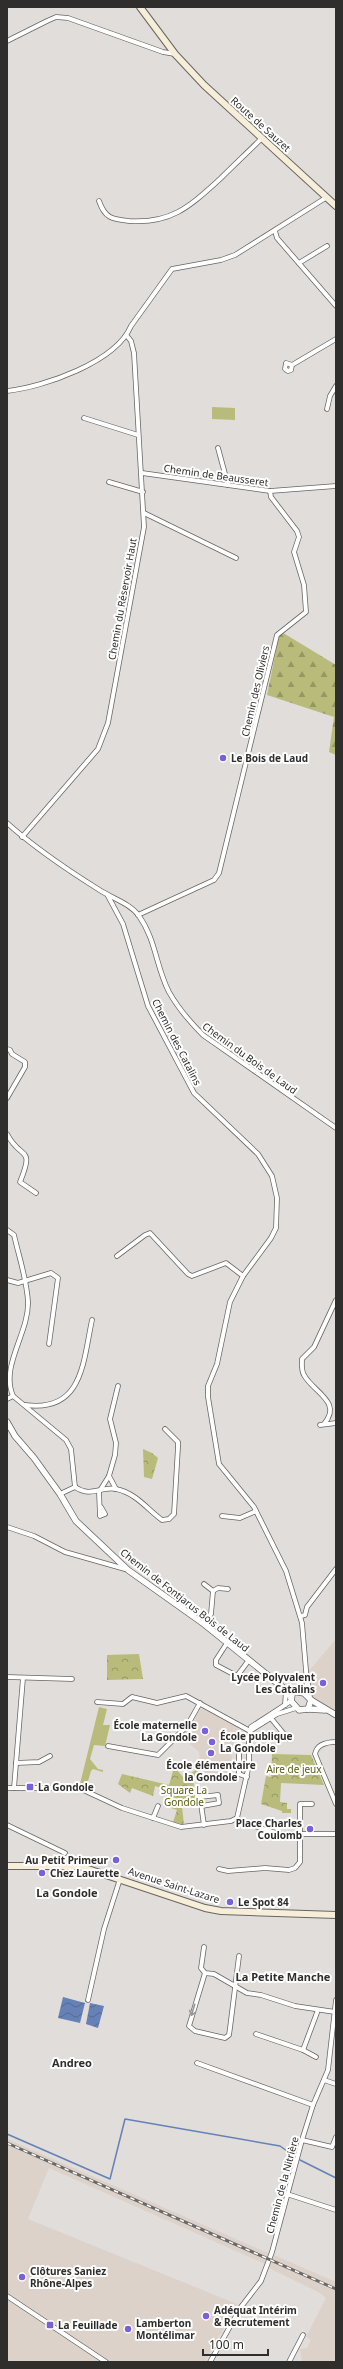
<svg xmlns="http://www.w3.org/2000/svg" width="343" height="2369" font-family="'Noto Sans',sans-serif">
	<defs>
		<pattern id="forest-firs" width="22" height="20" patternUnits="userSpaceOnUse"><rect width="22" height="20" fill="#b8bb7a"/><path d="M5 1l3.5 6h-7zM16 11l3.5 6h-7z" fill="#969864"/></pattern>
		<pattern id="park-crowns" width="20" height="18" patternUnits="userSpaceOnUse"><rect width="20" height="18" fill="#b8bb7a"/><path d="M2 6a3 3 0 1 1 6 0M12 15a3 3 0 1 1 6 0" fill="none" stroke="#969864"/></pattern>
		<pattern id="water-waves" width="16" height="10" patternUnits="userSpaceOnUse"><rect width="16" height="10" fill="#6581b6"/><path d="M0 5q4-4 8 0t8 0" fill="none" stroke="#546a94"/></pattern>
	</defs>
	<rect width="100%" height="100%" fill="#e1ddda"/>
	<g fill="#ddd2ca">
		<path d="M336,1639v71l-19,-8 -6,-8 -3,-22z"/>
		<path d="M201,1708l36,17 2,5 -10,24 3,2 -3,18 -28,-1 -2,-21 -10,-9 3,-3 -8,-7 6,-5z"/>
		<path d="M7,2139l261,114 -3,11 -216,-96 -21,51 209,85 -32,58h-198z"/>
		<path d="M274,2255l62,27v80h-34l-2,-13 7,-1 4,-8 -5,-3 20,-39 -6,-5 -51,-25z"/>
	</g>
	<g fill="#b8bb7a">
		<path d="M212,407l23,1v12l-23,-1z"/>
		<path d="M99,1707l8,2 -4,16h7l-5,21 -11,-1 -4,14 8,10 5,1v2l-10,-3 -2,2 -5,17 -6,-4z"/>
	</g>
	<path fill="url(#forest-firs)" d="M280,631l56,34v90l-7,-3 5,-35 -67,-22z"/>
	<g fill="url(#park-crowns)">
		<path d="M143,1449l9,4 6,5 -6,21 -8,-2z"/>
		<path d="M139,1654l4,25 -36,1v-25z"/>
		<path d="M272,1754l39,1 13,30 -43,-2 -1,19 7,1v6h4v4h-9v-2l-21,-7 5,-28 5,1z"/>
		<path d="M200,1767l1,10 -8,1 3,27 -14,2 2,18 -11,-3 4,-12 -6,-2 3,-16 -19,-6 -2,10 -21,-8 -2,5 -12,-9 4,-10 47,11 4,-14 3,-2 8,9z"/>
	</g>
	<g fill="url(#water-waves)">
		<path d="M63,1997l22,6 -5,20 -22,-5z"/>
		<path d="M90,2003l14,3 -6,22 -12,-4z"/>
	</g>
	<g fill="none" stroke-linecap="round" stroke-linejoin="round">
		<g stroke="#6581b6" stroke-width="1.5">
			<path d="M7,2134l103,45 15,-60 155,27 14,10"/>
			<path d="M300,2160l36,18"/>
		</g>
		<defs>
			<g id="minor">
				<path d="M7,41l40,-20 9,-4 12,1 95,34 12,2"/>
				<path d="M99,201c6,17 12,18 30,20 43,3 61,-15 91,-42 14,-14 28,-27 42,-41"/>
				<path d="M275,231l2,7 59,68"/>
				<path d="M299,263l28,-17"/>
				<path d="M292,365l-6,-2 -1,6 3,2 3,-1 1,-5 44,-26"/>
				<path d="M7,391c37,-4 109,-29 124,-65l41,-57 49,-9 14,-5 92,-58"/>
				<path d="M327,409l3,-13 6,-10"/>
				<path d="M84,418l54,17"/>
				<path d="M218,448l10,37"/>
				<path d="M142,473l128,18 66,-5"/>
				<path d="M109,482l34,10"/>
				<path d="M144,513l92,45"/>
				<path d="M7,823c28,25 59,46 91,66 13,9 32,14 41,27 17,24 17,51 30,76 9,16 21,30 34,43l133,93"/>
				<path d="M22,837l76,-88 10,-26 36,-196 -10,-174 -3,-12 -4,-5"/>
				<path d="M108,896l15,28 25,82 46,87 64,61 14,22 5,22 -1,30 -5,10 -28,38 -13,26 -13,62 -9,22v11l11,67 35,43 32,64 16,52 5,59"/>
				<path d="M138,915l76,-35 5,-7 58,-238 29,-23 -2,-27 -10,-33 5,-15 -2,-6 -26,-34 -1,-6"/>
				<path d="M7,1049l3,1 2,4 13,8v5l-18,31"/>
				<path d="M7,1134c14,27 28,11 13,48l16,11"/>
				<path d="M7,1230l7,5c5,22 13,45 14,67 1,31 -28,64 -15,94l53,44 5,9 4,38"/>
				<path d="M117,1256l28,-21 5,-2 38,41 4,2 34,-13 17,13"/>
				<path d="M7,1280l11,3 33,-10 7,5 -9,66"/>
				<path d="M7,1399l6,-3"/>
				<path d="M25,1405c58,8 58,-43 67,-85"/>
				<path d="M324,1424c19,-22 -11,-32 -20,-49 -3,-5 -2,-11 -2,-16l12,-12 22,-47"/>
				<path d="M320,1425l16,-2"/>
				<path d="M109,1476l7,13"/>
				<path d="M75,1487c16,11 25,-1 41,2 20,4 31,20 46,31l7,-1 5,-5 4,-67v-5l-13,-13"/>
				<path d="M60,1494l15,-7"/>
				<path d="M101,1507l4,7 -5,2 -1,-24 10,-16 6,-21 1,-12 -6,-24 8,-33"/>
				<path d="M222,1516l18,2 16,-7"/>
				<path d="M7,1527l27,9 31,16 60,17"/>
				<path d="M213,1591l5,-3 10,1"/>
				<path d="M301,1616l4,-1 2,-8 29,-38"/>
				<path d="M204,1624l7,-10 2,-23 -9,-7"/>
				<path d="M227,1643l-11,17v5l21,11 12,-16"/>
				<path d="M7,1677l65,2"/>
				<path d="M97,1702l26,2 9,-7 25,6 29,-7 64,35"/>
				<path d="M285,1705l1,-15"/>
				<path d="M270,1717l18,22"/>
				<path d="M250,1731l27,-17 19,-6"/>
				<path d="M336,1742c-10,0 -19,2 -21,12l21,50"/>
				<path d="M108,1746l50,9 29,-29 13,-23"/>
				<path d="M16,1763l23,-1 11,-6"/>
				<path d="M247,1777l-8,-3v-22l10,-7"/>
				<path d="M7,1788h72l43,20 59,19 50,-6 6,-3"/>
				<path d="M14,1788l9,-110"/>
				<path d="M202,1806l17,-3 -1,-8 -18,2 4,28"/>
				<path d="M153,1818l5,-12"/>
				<path d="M237,1818l12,-53v-28l2,-10 40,-26"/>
				<path d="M237,1818l5,4 37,12h57"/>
				<path d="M7,1825l58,28"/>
				<path d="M219,1869l9,2 37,-3 24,2 6,-2 5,-6v-58h12"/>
				<path d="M204,1947l-3,21 4,5 9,1 33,19 14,2 34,11 40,6"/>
				<path d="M205,1973l-16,53 6,5 30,7 4,-3 1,-7 9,-72"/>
				<path d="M88,2000l16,-71 16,-50"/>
				<path d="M256,2034l47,16 15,-40"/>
				<path d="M303,2050l13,7"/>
				<path d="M197,2063l116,42"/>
				<path d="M324,2080l12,4"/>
				<path d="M302,2140l30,7 4,-10"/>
				<path d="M287,2194l49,16"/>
				<path d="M7,2296l99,66"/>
				<path d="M210,2362l31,-55 20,-26 11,-29 30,-112 11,-35 15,-35 8,-70"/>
				<path d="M289,2362l14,-27"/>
			</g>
			<g id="tertiary">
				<path d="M7,1422l8,14 19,22 26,36 16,27 52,49 76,54 82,66 5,8"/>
				<path d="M307,1682l2,14"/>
				<path d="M286,1690l18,3 7,7 25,15"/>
				<path d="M292,1695l-1,6 8,9 9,-1 3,-9"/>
				<path d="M308,1709l17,1"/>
			</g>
			<g id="secondary">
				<path d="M140,7l35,47 29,31 132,121"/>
				<path d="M7,1866h72l126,42 16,3 115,4"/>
			</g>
		</defs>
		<use href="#minor" stroke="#686562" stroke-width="5.5"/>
		<use href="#tertiary" stroke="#686562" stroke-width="7"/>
		<use href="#secondary" stroke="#686562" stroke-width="8"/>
		<use href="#minor" stroke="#fff" stroke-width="4"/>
		<use href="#tertiary" stroke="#fff" stroke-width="5.5"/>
		<use href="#secondary" stroke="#f7eed9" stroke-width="6"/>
		<defs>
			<path id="rail" d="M7,2143l329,146"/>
		</defs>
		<use href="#rail" stroke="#6b6967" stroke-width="3"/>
		<use href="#rail" stroke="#fff" stroke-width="1.5" stroke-dasharray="4.5" stroke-linecap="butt"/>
	</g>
	<defs><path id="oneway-shaft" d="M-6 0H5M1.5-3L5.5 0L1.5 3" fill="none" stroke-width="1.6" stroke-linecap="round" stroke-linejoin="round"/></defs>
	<use stroke="#979696" href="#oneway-shaft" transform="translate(193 2010) rotate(107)"/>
	<g fill="#7961db" stroke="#fff" stroke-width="1.5">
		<circle cx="223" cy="758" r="4"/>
		<circle cx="323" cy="1683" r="4"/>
		<circle cx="205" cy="1731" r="4"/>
		<circle cx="212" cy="1742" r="4"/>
		<circle cx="211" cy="1753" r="4"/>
		<rect x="26" y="1783" width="8" height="8" rx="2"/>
		<circle cx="310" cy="1829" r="4"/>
		<circle cx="116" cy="1860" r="4"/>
		<circle cx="42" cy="1873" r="4"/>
		<circle cx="230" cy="1902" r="4"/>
		<circle cx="22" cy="2277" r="4"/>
		<circle cx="206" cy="2316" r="4"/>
		<rect x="46" y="2321" width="8" height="8" rx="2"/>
		<circle cx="128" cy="2329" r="4"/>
	</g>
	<g text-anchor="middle" stroke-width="4" stroke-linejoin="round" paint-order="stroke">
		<g font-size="10" fill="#2f2e2d" stroke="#fff">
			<text transform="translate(261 124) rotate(42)" y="4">Route de Sauzet</text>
			<text transform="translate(216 475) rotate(8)" y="4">Chemin de Beausseret</text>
			<text transform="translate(122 599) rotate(-80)" y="4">Chemin du Réservoir Haut</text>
			<text transform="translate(255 691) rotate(-77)" y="4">Chemin des Oliviers</text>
			<text transform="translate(177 1042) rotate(63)" y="4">Chemin des Catalins</text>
			<text transform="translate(250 1058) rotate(36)" y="4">Chemin du Bois de Laud</text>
			<text transform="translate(185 1600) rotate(38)" y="4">Chemin de Fontjarus Bois de Laud</text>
			<text transform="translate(174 1885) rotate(18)" y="4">Avenue Saint-Lazare</text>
			<text transform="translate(282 2185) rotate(-75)" y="4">Chemin de la Nitrière</text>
		</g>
		<g font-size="10" font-weight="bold" fill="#2f2e2d" stroke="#fff" text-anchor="start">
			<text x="231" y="762">Le Bois de Laud</text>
			<text x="315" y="1681" text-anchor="end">Lycée Polyvalent<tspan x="315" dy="12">Les Catalins</tspan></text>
			<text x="197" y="1729" text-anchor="end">École maternelle<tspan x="197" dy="12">La Gondole</tspan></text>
			<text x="220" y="1740">École publique<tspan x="220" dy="12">La Gondole</tspan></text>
			<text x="211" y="1769" text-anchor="middle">École élémentaire<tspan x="211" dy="12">la Gondole</tspan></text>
			<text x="38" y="1791">La Gondole</text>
			<text x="302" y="1827" text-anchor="end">Place Charles<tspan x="302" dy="12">Coulomb</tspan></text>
			<text x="108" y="1864" text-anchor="end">Au Petit Primeur</text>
			<text x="50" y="1877">Chez Laurette</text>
			<text x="238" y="1906">Le Spot 84</text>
			<text x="30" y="2275">Clôtures Saniez<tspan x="30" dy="12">Rhône-Alpes</tspan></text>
			<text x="214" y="2314">Adéquat Intérim<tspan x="214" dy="12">&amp; Recrutement</tspan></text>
			<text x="136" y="2327">Lamberton<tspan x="136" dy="12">Montélimar</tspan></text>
			<text x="58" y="2329">La Feuillade</text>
		</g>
		<g font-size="10" fill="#5a5c0f" stroke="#fff">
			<text x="294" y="1773">Aire de jeux</text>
			<text x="184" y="1794">Square La<tspan x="184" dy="12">Gondole</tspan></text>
		</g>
		<g font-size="11" font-weight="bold" fill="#2f2e2d" stroke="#fff">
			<text x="67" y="1897">La Gondole</text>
			<text x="283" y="1981">La Petite Manche</text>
			<text x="72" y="2067">Andreo</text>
		</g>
	</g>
	<rect width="343" height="2369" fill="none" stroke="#2f2e2d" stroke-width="16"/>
	<path d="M203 2349v6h65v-6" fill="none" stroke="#2f2e2d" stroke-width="2"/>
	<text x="209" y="2349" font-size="12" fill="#2f2e2d" stroke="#ffffff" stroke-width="3" paint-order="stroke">100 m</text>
</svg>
